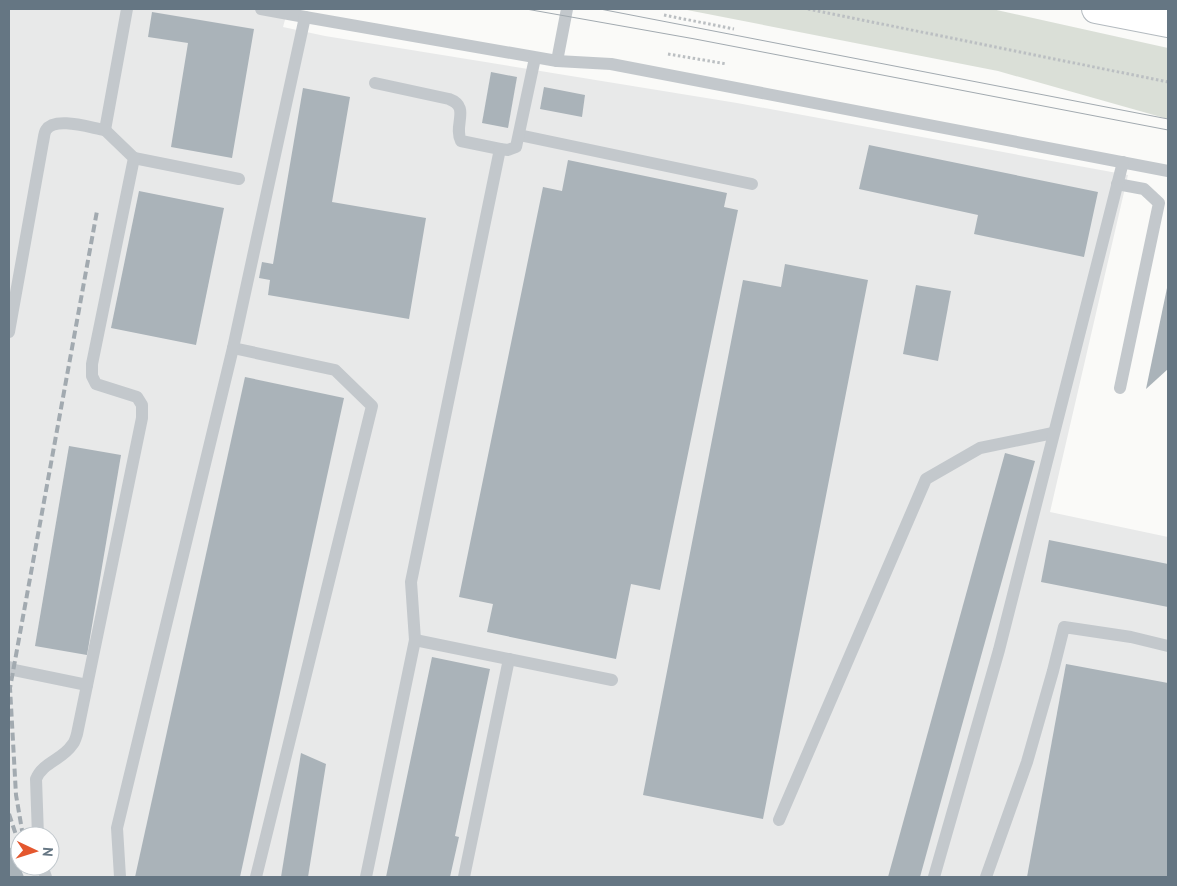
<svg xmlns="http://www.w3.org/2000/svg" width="1177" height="886" font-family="'PT Sans',sans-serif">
	<rect width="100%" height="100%" fill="#fafaf8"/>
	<path fill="#e8e9e9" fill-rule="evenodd" d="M9,9h279l-5,18 42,9 412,67 391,72 -78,337 118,25v340h-1159zM20,836h30v30h-30z"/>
	<path fill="#dadfd7" d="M682,9h310l176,39v71l-170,-48z"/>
	<g fill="#aab3b9">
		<path d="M152,12l102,17 -22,129 -61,-11 17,-104 -40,-6z"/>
		<path d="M491,72l26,5 -9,51 -26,-5z"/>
		<path d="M544,87l41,8 -3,22 -42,-8z"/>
		<path d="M303,88l47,9 -18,105 94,16 -17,101 -141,-24 2,-15 -11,-2 3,-16 11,2z"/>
		<path d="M869,145l229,47 -14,65 -110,-23 4,-19 -119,-26z"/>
		<path d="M568,160l159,33 -3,14 14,3 -78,380 -29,-6 -15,75 -129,-27 6,-28 -34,-7 84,-410 19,4z"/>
		<path d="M139,191l85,17 -28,137 -85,-17z"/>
		<path d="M785,264l83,16 -105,539 -120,-24 100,-515 38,7z"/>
		<path d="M916,285l35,6 -13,70 -35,-7z"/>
		<path d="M1167,288l1,81 -22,20z"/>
		<path d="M245,377l99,21 -104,479h-105z"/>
		<path d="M69,446l52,9 -34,200 -52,-9z"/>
		<path d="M1005,453l30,8 -115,416h-32z"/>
		<path d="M1049,540l119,24v43l-127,-25z"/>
		<path d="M432,657l58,12 -35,167 4,1 -9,40h-64z"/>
		<path d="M1066,664l102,19v194h-141z"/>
		<path d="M301,753l25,11 -18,113h-27z"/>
		<path d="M12,847l12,30h-15v-28z"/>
	</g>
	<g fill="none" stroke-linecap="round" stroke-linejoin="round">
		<defs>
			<path id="secondary" d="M1096,9l72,14"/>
		</defs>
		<use href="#secondary" stroke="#b3babf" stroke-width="30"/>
		<g stroke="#bbbfc2" stroke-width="3" stroke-dasharray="2.5 2.5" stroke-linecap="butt">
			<path d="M808,9l360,73"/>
			<path d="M664,15l70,14"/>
			<path d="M668,54l59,10"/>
		</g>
		<g stroke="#c3c8cc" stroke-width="12">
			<path d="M261,9l44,8"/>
			<path d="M557,61l10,-52"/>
			<path d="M375,83l74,16c22,8 4,26 12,42l39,8"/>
			<path d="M519,135l233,49"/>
			<path d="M134,158l105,21"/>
			<path d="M1117,184l27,5 15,14 -39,185"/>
			<path d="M9,332l34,-190c1,-4 1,-9 3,-12 9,-14 45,-2 59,0l22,-121"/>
			<path d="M233,348l102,22 37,36 -116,471"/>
			<path d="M415,640l197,40"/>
			<path d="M9,667l5,3 73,15"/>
			<path d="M779,820l147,-341 54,-31 73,-15"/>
			<path d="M38,836l-2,-57c7,-17 26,-19 36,-34 3,-3 4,-8 5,-11l65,-316v-13l-5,-8 -41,-13 -4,-8v-12l42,-206 -29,-28"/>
			<path d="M42,866l4,11"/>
			<path d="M120,877l-3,-49 116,-480 72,-331 252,44 54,3 557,107"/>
			<path d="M366,877l49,-237 -4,-58 89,-433 8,1 8,-3 19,-89"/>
			<path d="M464,877l45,-218"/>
			<path d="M934,877l65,-227 124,-488"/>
			<path d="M986,877l41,-115 26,-91 11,-44 67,10 37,9"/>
		</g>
		<use href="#secondary" stroke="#fff" stroke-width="28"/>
		<g stroke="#a2aab0" stroke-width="1">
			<path d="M526,9l169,30 473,91"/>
			<path d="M600,9l568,110"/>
		</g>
		<g stroke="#a2aab0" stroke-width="4" stroke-dasharray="8 4" stroke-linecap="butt">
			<path d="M9,814l11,33"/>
			<path d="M23,836l-7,-41 -6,-107 87,-477"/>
			<path d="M26,866l4,11"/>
		</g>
	</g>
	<rect width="1177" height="886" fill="none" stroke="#657683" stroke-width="20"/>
	<g transform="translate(35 851) rotate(94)"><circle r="24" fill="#ffffff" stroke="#c1c8cd"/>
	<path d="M0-4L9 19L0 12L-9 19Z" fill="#e4572e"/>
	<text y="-8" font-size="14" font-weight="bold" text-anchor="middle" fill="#657683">N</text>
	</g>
</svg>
